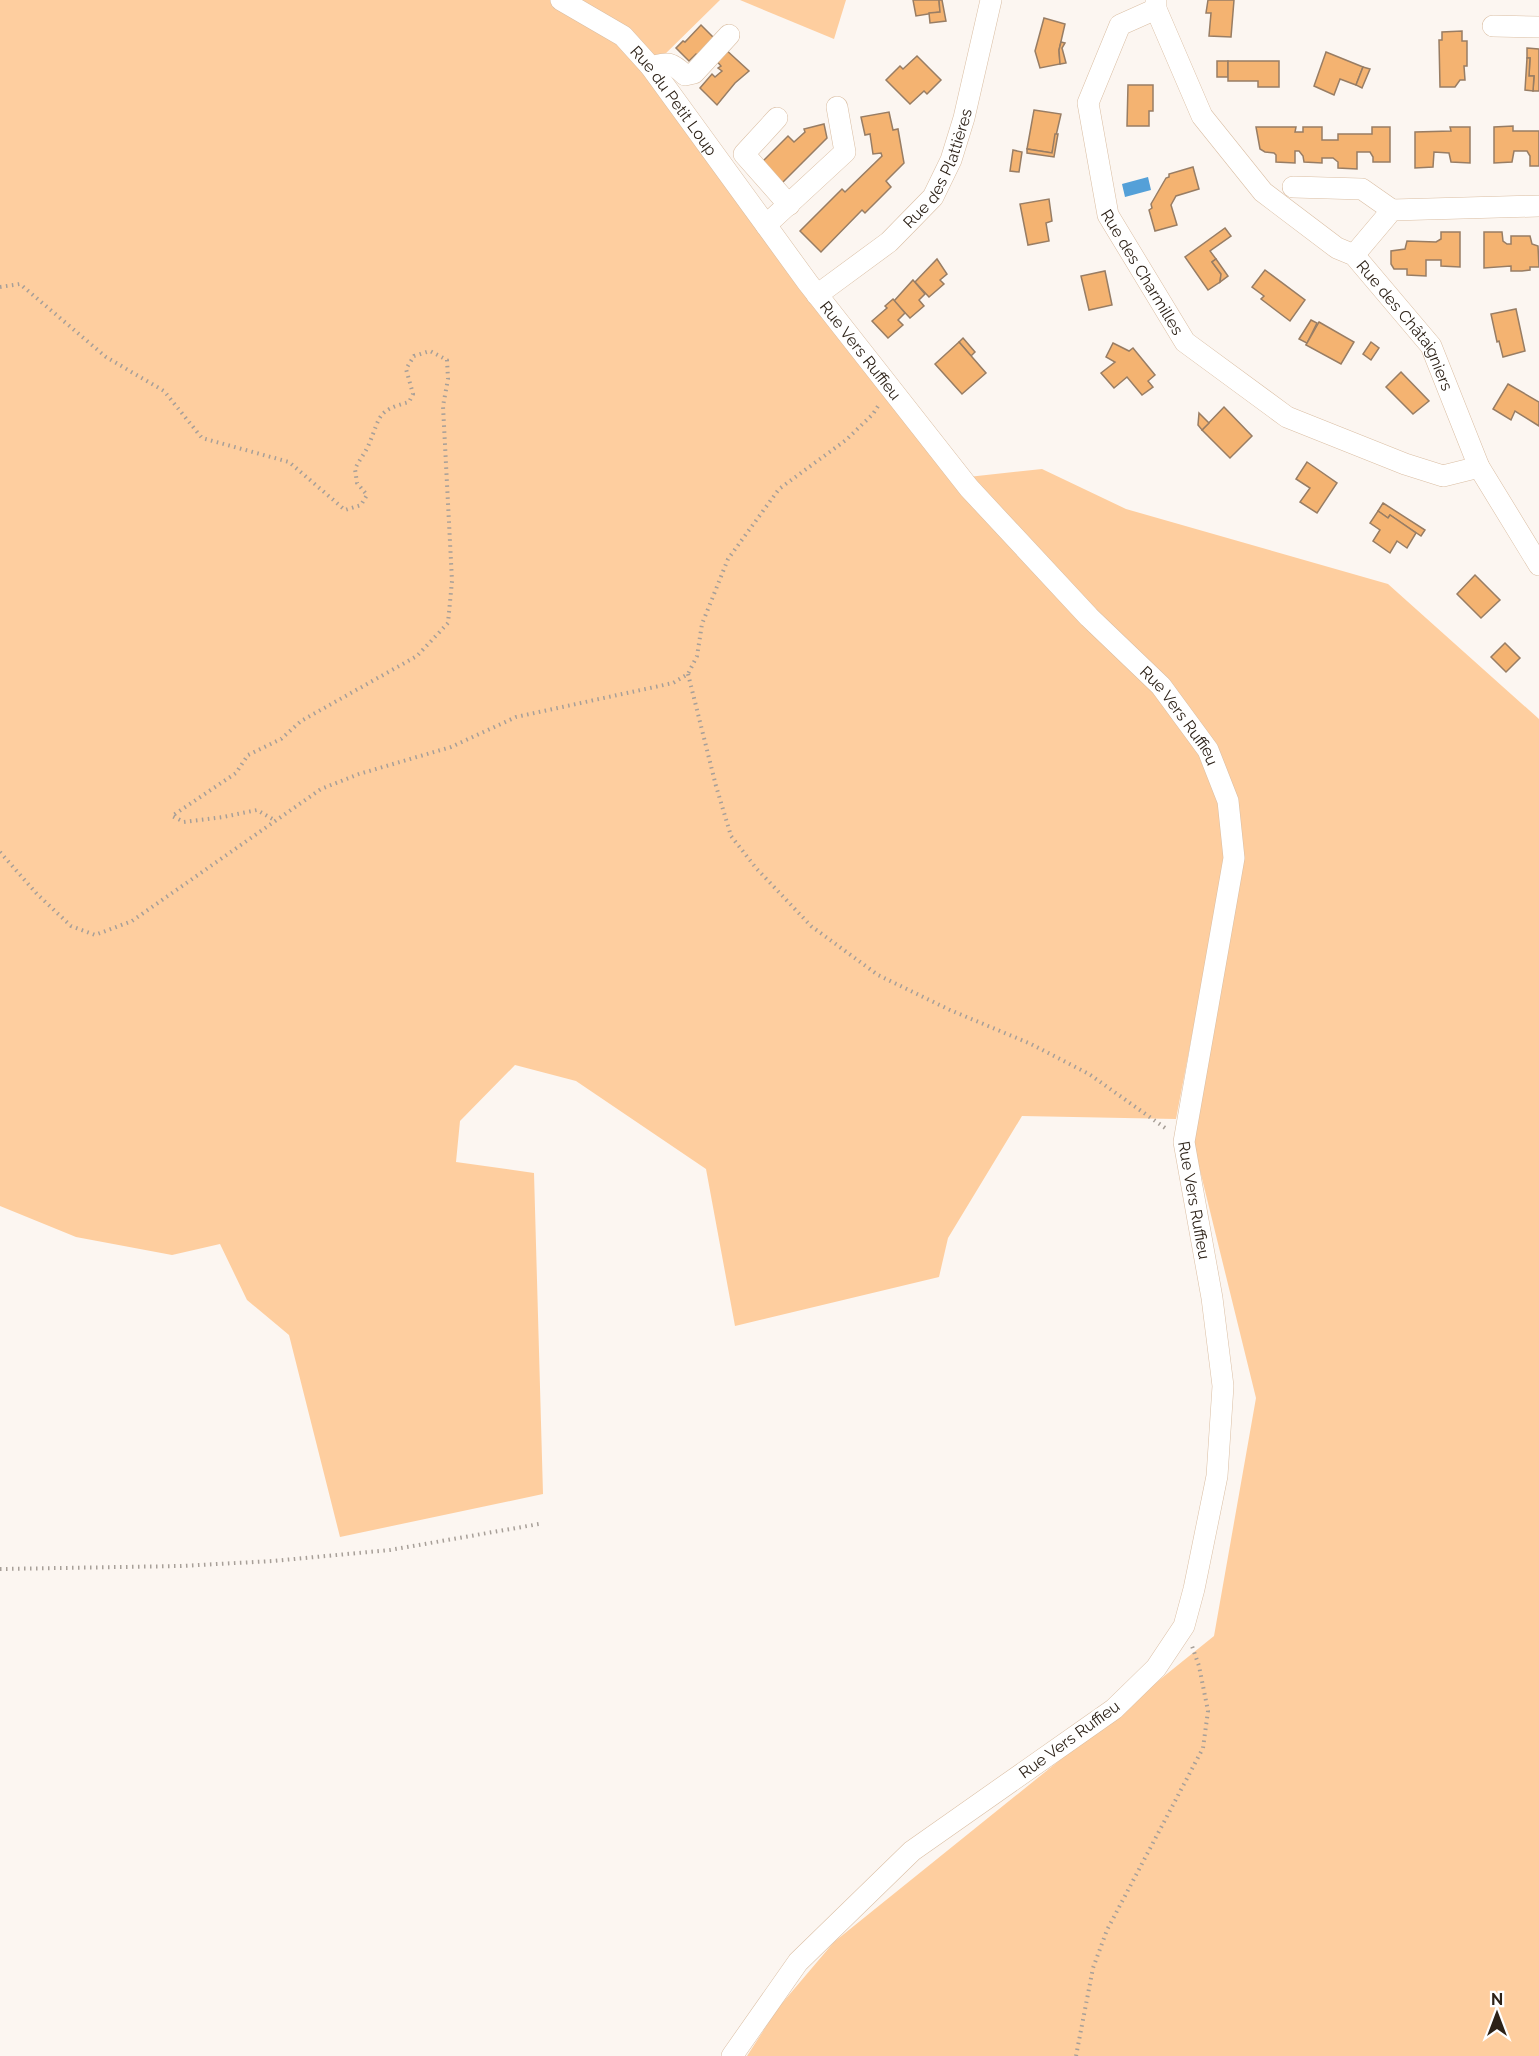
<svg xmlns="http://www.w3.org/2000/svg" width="1539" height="2056" font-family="Raleway,sans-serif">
	<rect width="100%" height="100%" fill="#fcf6f1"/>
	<g fill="#fece9f">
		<path d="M0,0h720l-62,61 301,417 83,-9 84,40 262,75 151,135v1337h-792l31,-48 56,-66 380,-306 42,-238 -63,-256 14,-185 -31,162 -154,-3 -74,122 -9,39 -204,49 -29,-157 -130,-88 -61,-16 -55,56 -4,41 78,11 9,321 -203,43 -51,-202 -42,-35 -27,-56 -48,11 -96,-18 -76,-31z"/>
		<path d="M740,0h106l-12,39z"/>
	</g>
	<path fill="#54a0d8" d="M1148,177l3,13 -26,7 -3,-13z"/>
	<g fill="#f4b371" stroke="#987d64" stroke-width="1.5">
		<path d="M913,0h26l1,12 -24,4z"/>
		<path d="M939,0h3l4,21 -16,2 -1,-10 11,-1z"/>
		<path d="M1208,0h26l-3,37 -22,-1 2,-23h-5z"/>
		<path d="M1044,18l21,6 -6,26 1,14 -20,4 -5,-17z"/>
		<path d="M701,25l13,13 -16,18 -2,-2 -7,7 -13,-13 7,-7 2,1z"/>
		<path d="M1462,31v10h5v25h-3l1,14h-5l-5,7h-15l-1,-47h3v-8z"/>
		<path d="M1061,42l4,1 -3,5 4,15 -6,1 -1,-14z"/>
		<path d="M724,48l25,23 -14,12 -18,22 -17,-17 12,-14 3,3 7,-6 -4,-3 3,-2 -7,-8z"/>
		<path d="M1527,48l12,1v42h-6l1,-15h-5l1,-18h-3z"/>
		<path d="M1326,52l37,15 -7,18 -16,-6 -6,16 -20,-9z"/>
		<path d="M917,56l24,24 -14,14 -3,-3 -14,13 -24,-24 14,-14 3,3z"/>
		<path d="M1527,58h3l-1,18h5l-1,15 -8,-1z"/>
		<rect x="1217" y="61" width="11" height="16"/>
		<path d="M1228,61h51v26h-21v-6h-30z"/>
		<path d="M1363,67l7,2 -8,19 -6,-3z"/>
		<path d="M1128,85h25v26h-4v15h-22z"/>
		<path d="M1034,110l27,4 -9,39 -25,-4z"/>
		<path d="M889,112l4,18 5,-1 6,34 -18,18 5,6 -26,26 -3,-3 -41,42 -21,-21 42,-42 3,3 37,-36 -1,-3 -8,1 -3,-20 -5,1 -4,-18z"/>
		<path d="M824,124l3,14 -47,47 -21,-20 29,-29 6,6 11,-10 -1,-3z"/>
		<path d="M1513,126v5h26v35h-9v-10l-3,-5h-13l-2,11 -18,1v-36z"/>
		<path d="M1256,127h40l-1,5h8v-5h19v13h16v-6h34v-7h18v35h-17v-5l-3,-5h-13v17l-19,-1v-6l-5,-4h-11v5l-18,-1 -1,-6 -4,-5h-4v12l-19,-1v-7l-2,-2 -9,-1 -5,-3z"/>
		<path d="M1450,127h20v36l-19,-1 -2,-9 -15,-1 -1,15 -18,1v-36l36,-1z"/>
		<path d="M1055,134h3l-4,23 -27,-4v-4l25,4z"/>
		<path d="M1013,150l9,2 -3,20 -9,-1z"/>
		<path d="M1193,167l6,22 -23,7 -5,9 6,20 -22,6 -6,-21 3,-2 -1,-4 15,-26 3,-1v-3z"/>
		<path d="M1049,199l3,22 -6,2 3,18 -21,4 -8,-41z"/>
		<path d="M1225,228l6,8 -21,15 6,8 -4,3 9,12 -1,8 -12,8 -23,-33z"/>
		<path d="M1441,232h19v35l-19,-1v-6h-15v16l-19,-1v-6h-13l-3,-5v-13l14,-2 2,-8 29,1 5,-3z"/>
		<path d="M1484,232h18l1,9 4,3h4v-8h19l2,8 6,2 1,21h-9v3l-8,1h-11v-5l-27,2z"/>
		<path d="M937,259l10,15 -7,6 4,4 -15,13 -14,-15z"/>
		<path d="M1216,259l12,17 -8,6 1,-8 -9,-12z"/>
		<path d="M1265,270l40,30 -15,21 -29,-22 3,-3 -12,-9z"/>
		<path d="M1105,271l7,34 -23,5 -8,-34z"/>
		<path d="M913,280l12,14 -6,6 5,6 -14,12 -16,-17z"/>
		<path d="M893,299l12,14 -7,7 5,5 -15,13 -16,-17 15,-13 -2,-2z"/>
		<path d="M1516,309l9,42 -22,6 -4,-16 -2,1 -6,-28z"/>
		<path d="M1311,320l6,3 -11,22 1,-2 -8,-4z"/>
		<path d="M1319,322l35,20 -13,22 -35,-19z"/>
		<path d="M963,338l12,14 -4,4 -12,-14z"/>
		<path d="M959,342l27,31 -24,21 -27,-30z"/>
		<path d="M1371,342l8,6 -8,12 -8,-6z"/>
		<path d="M1113,343l16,8 4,-3 22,27 -7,6 5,6 -11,8 -15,-18 -13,11 -13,-15 14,-11 -9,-5z"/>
		<path d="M1401,372l28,29 -16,13 -27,-27z"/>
		<path d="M1508,384l31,18v24l-24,-15 -4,9 -18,-11z"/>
		<path d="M1224,407l28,29 -22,22 -28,-28z"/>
		<path d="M1199,413l10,10 -7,7 -4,-5z"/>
		<path d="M1307,462l30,21 -20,30 -17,-11 10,-14 -14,-9z"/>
		<path d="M1383,503l42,27 -4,6 -31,-21 -2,3 -10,-7z"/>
		<path d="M1378,511l10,7 2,-3 26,18 -9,15 -10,-7 -7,12 -17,-12 7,-11 -10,-7z"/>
		<path d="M1475,575l25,25 -19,18 -24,-24z"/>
		<path d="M1505,643l15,15 -14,14 -15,-15z"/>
	</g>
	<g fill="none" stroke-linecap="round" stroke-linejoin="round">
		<defs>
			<g id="minor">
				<path id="s1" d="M561,0l62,36 28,31 157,216 161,205 120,129 72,69 47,64 20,51 6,57 -50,284 28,156 11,88 -6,90 -23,113 -10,37 -28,42 -42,41 -202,142 -114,111 -66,94"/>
				<path id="s2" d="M1156,0v9l46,107 61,76 74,56 17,7 77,91 48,121 60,98"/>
				<path id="s3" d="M1156,9l-36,16 -32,78 20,112 77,127 102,75 118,47 38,12 36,-9"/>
				<path d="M1493,26l46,1"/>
				<path d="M651,67c18,-5 20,-5 34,8l9,-2 35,-38"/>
				<path d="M777,118l-33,36 45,51"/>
				<path d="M1293,187l69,2 30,21"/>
				<path d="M766,225l79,-73 -8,-45"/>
				<path d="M1354,255l38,-45 147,-4"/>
				<path id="s4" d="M817,295l72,-53 44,-45 18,-37 13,-42 27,-118"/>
			</g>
		</defs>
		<use href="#minor" stroke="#dabea3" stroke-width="22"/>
		<g stroke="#a79f98" stroke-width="4" stroke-dasharray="1.5 4.5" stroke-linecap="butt">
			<path d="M0,287l20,-3 86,73 58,34 38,47 87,24 56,48 16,-5 6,-10 -10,-12 -2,-14c4,-9 11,-17 14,-25 12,-28 7,-33 40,-42l4,-8 -7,-25 8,-13 16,-5 17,9 1,19 -5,27 9,175 -4,42 -31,33 -116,65 -20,18 -33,16 -12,18 -64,43 12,6 39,-5 34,-7 19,11"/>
			<path d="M688,674l28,112 15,50 25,32 55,58 67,49 72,35 81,34 58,30 79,56"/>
			<path d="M0,852l37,42 34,32 24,9 37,-14 189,-132 38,-15 92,-27 65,-30 157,-34 15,-9 9,-18 5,-32 26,-65 51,-70 67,-49 27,-26 7,-11"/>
			<path d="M0,1569l181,-3 92,-5 117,-11 149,-26"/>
			<path d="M1076,2056l17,-88 14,-38 96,-182 5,-37 -9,-45 -7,-20"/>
		</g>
		<use href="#minor" stroke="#fff" stroke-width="21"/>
	</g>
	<g text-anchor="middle" stroke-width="6" stroke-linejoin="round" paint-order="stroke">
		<g font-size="16" fill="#2d2218" stroke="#fff">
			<text dy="6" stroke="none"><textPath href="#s1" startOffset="154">Rue du Petit Loup</textPath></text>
			<text dy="6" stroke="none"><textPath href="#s4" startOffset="180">Rue des Plattières</textPath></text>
			<text dy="6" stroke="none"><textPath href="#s3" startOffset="304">Rue des Charmilles</textPath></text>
			<text dy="6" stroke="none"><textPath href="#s2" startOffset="422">Rue des Châtaigniers</textPath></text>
			<text dy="6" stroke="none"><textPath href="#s1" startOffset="466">Rue Vers Ruffieu</textPath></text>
			<text dy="6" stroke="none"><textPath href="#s1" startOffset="952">Rue Vers Ruffieu</textPath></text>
			<text dy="6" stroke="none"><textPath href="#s1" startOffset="1456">Rue Vers Ruffieu</textPath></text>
			<text transform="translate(1069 1739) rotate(-36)" y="6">Rue Vers Ruffieu</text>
		</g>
	</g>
	<g transform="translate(1497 2014)" stroke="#ffffff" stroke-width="4.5" paint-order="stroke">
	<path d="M0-4.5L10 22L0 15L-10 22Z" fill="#2d2218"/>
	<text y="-9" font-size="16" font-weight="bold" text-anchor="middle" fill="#2d2218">N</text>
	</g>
</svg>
